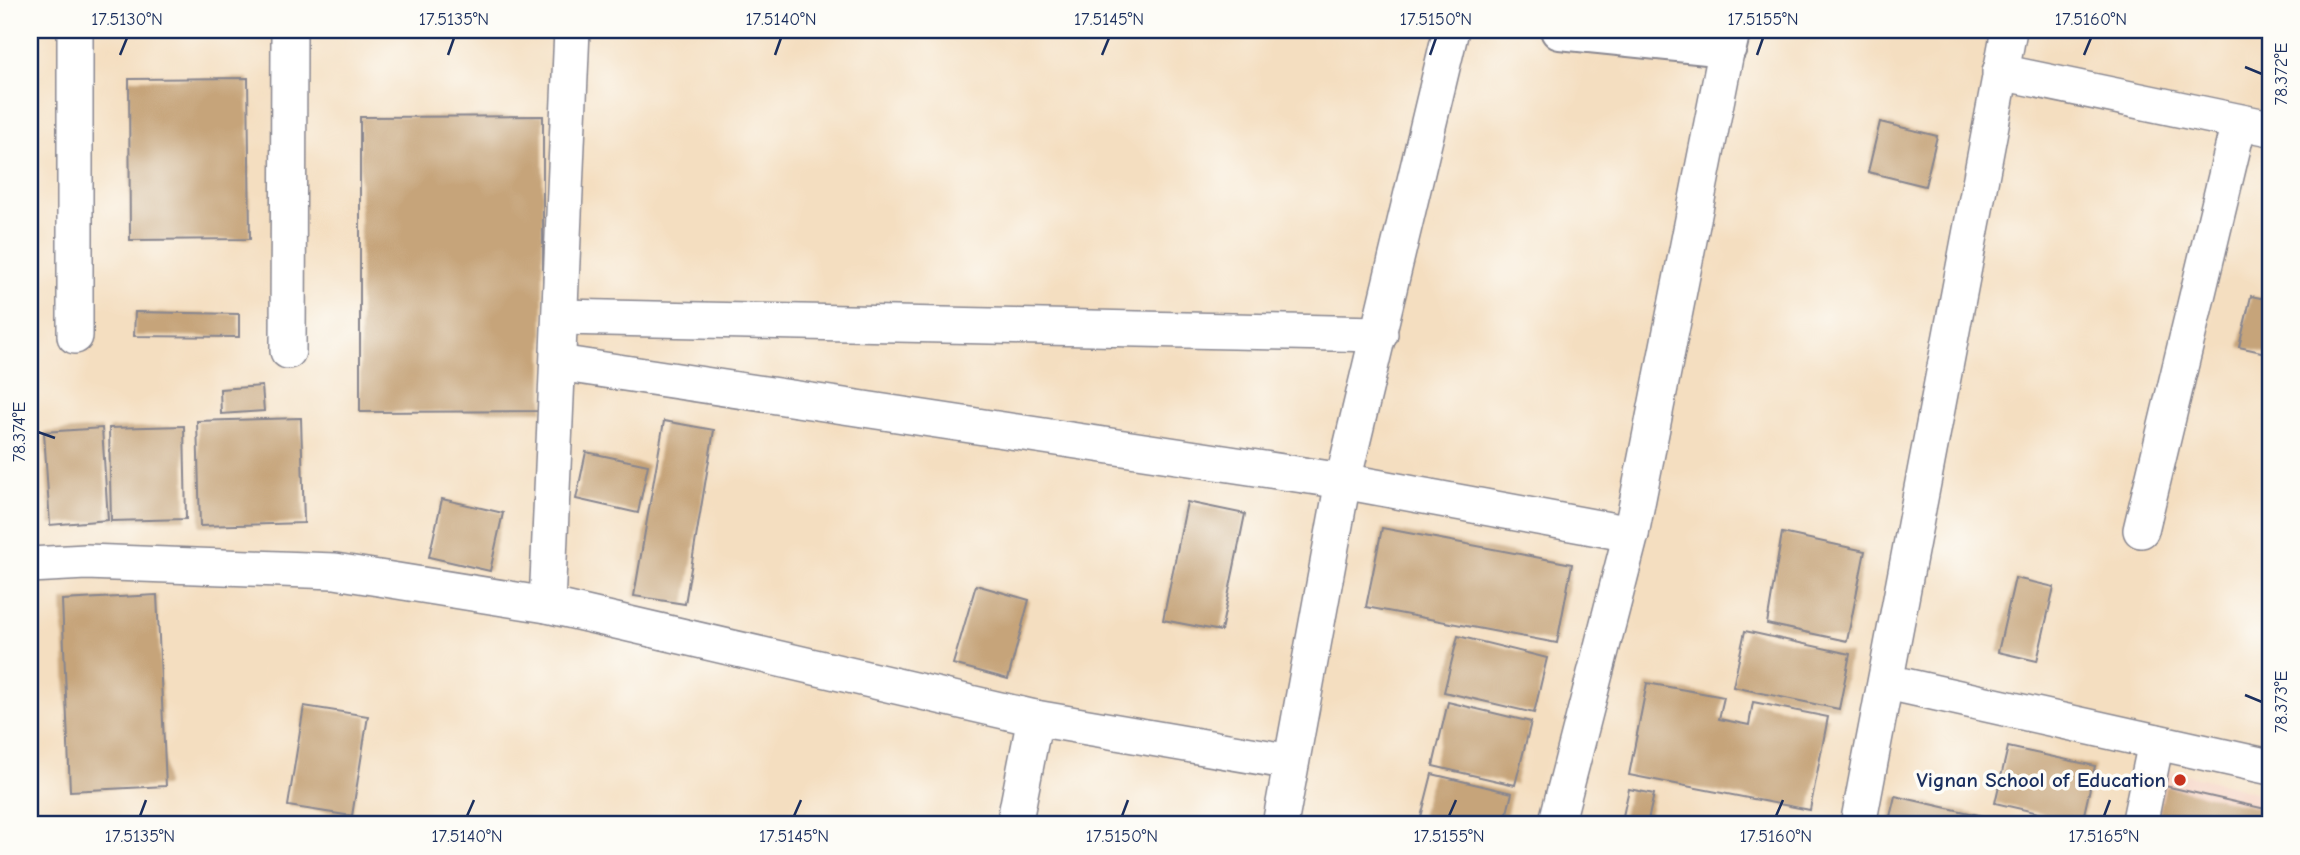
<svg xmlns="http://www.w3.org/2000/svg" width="2300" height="855" font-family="'Comic Neue',sans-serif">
	<rect width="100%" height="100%" fill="#fdfcf7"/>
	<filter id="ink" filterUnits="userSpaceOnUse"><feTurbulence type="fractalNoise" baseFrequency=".0143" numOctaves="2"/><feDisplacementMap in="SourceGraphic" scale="14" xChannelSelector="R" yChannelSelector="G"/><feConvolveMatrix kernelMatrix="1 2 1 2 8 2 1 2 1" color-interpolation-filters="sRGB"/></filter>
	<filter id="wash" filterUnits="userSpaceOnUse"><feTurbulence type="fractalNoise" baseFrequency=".00686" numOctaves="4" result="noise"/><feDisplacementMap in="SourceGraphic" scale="28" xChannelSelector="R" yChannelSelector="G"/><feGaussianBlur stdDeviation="1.57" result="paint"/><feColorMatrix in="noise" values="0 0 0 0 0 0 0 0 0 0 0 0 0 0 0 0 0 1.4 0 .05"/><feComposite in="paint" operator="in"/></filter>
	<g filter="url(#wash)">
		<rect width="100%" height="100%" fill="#f4dec0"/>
		<path fill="#f5d2c2" d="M2152,765l118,31v29h-131z"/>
		<g id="blocks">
			<g fill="#c6a47a">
				<path d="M248,78l2,161 -120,1 -1,-161z"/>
				<path d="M543,116v295l-183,1v-295z"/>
				<path d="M1880,122l57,14 -12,50 -57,-14z"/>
				<path d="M2251,296l19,4v54l-31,-7z"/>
				<path d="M135,312l104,2v23l-105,-1z"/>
				<path d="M262,386l2,25 -43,3 -1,-25z"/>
				<path d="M301,418l3,105 -104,3 -3,-105z"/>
				<path d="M664,421l50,9 -29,174 -51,-8z"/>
				<path d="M184,426l2,93 -75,2 -2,-93z"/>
				<path d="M102,428l6,92 -58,5 -6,-93z"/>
				<path d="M586,452l62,13 -10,48 -62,-14z"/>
				<path d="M442,499l61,14 -13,58 -61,-14z"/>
				<path d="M1187,502l58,12 -24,117 -58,-11z"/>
				<path d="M1382,528l190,36 -15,79 -191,-36z"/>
				<path d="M1782,533l83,18 -18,90 -80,-17z"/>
				<path d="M2015,578l39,9 -17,74 -39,-9z"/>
				<path d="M976,585l53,15 -21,79 -55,-15z"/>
				<path d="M157,595l9,191 -96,5 -8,-191z"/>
				<path d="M1745,631l105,23 -11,55 -106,-22z"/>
				<path d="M1458,636l89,22 -13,55 -90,-21z"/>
				<path d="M1647,683l77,14 -5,22 30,6 4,-23 75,15 -18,93 -181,-35z"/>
				<path d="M1448,702l83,20 -16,63 -82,-19z"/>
				<path d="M304,706l64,10 -16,100 -64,-10z"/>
				<path d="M2008,747l87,19 -13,57 -87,-20z"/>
				<path d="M1432,774l80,19 -8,32h-85z"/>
				<path d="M2165,786l105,24v15h-114z"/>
				<path d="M1629,789l25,5 -7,31h-26z"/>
				<path d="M1895,796l88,20 -2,9h-93z"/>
			</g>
		</g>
	</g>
	<g filter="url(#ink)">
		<use href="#blocks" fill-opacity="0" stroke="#88868f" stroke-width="2"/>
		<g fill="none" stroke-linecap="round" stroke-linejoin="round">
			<defs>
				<g id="minor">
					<path d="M75,30v306"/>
					<path d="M2000,72l270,56"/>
					<path d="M560,317l820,17"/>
					<path d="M288,351l1,-321"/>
					<path d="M558,363l785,118 288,53"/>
					<path d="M2141,530l98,-408"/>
					<path d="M30,565l56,-3 249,9 212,34 488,113 256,44"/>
					<path d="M547,605l25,-575"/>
					<path d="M1887,682l383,85"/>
					<path d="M1014,825l21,-107"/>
					<path d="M1280,825l63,-344 108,-451"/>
					<path d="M1556,825l75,-291 96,-487"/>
					<path d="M1858,825l151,-795"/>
					<path d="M2139,825l17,-83"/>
				</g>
				<path id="tertiary" d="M1560,30l167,17 4,-17"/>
			</defs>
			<use href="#minor" stroke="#88868f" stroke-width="38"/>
			<use href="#tertiary" stroke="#88868f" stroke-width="42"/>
			<use href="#minor" stroke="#fff" stroke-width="35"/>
			<use href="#tertiary" stroke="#fff" stroke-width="38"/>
		</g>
	</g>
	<path fill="none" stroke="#1b2f5e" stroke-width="2.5" d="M120,55l7,-17M448,55l6,-17M775,55l6,-17M1102,55l7,-17M1430,55l6,-17M1757,55l6,-17M2084,55l7,-17M2245,67l17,7M38,432l17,6M2245,695l17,7M140,816l6,-16M467,816l7,-16M794,816l7,-16M1122,816l6,-16M1449,816l7,-16M1776,816l7,-16M2104,816l6,-16"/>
	<circle fill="#c8321e" stroke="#fdfcf7" stroke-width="2.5" cx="2180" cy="780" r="7"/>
	<g text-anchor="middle" stroke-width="7" stroke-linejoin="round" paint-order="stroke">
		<g font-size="21" font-weight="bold" fill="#1b2f5e" stroke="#fdfcf7" text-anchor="end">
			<text x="2166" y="787">Vignan School of Education</text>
		</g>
	</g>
	<rect width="2300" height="855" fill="none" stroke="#fdfcf7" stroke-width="77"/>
	<rect x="38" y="38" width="2224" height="778" fill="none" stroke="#1b2f5e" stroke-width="2.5"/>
	<g font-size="18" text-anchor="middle" fill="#1b2f5e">
		<text x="127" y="25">17.5130°N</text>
		<text x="454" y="25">17.5135°N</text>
		<text x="781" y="25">17.5140°N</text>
		<text x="1109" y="25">17.5145°N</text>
		<text x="1436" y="25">17.5150°N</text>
		<text x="1763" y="25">17.5155°N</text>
		<text x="2091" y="25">17.5160°N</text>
		<text transform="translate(2281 74) rotate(-90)" y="6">78.372°E</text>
		<text transform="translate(19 432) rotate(-90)" y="6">78.374°E</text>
		<text transform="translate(2281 702) rotate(-90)" y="6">78.373°E</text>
		<text x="140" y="842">17.5135°N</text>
		<text x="467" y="842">17.5140°N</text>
		<text x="794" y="842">17.5145°N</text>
		<text x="1122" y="842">17.5150°N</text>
		<text x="1449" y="842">17.5155°N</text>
		<text x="1776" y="842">17.5160°N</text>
		<text x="2104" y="842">17.5165°N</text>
	</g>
</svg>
